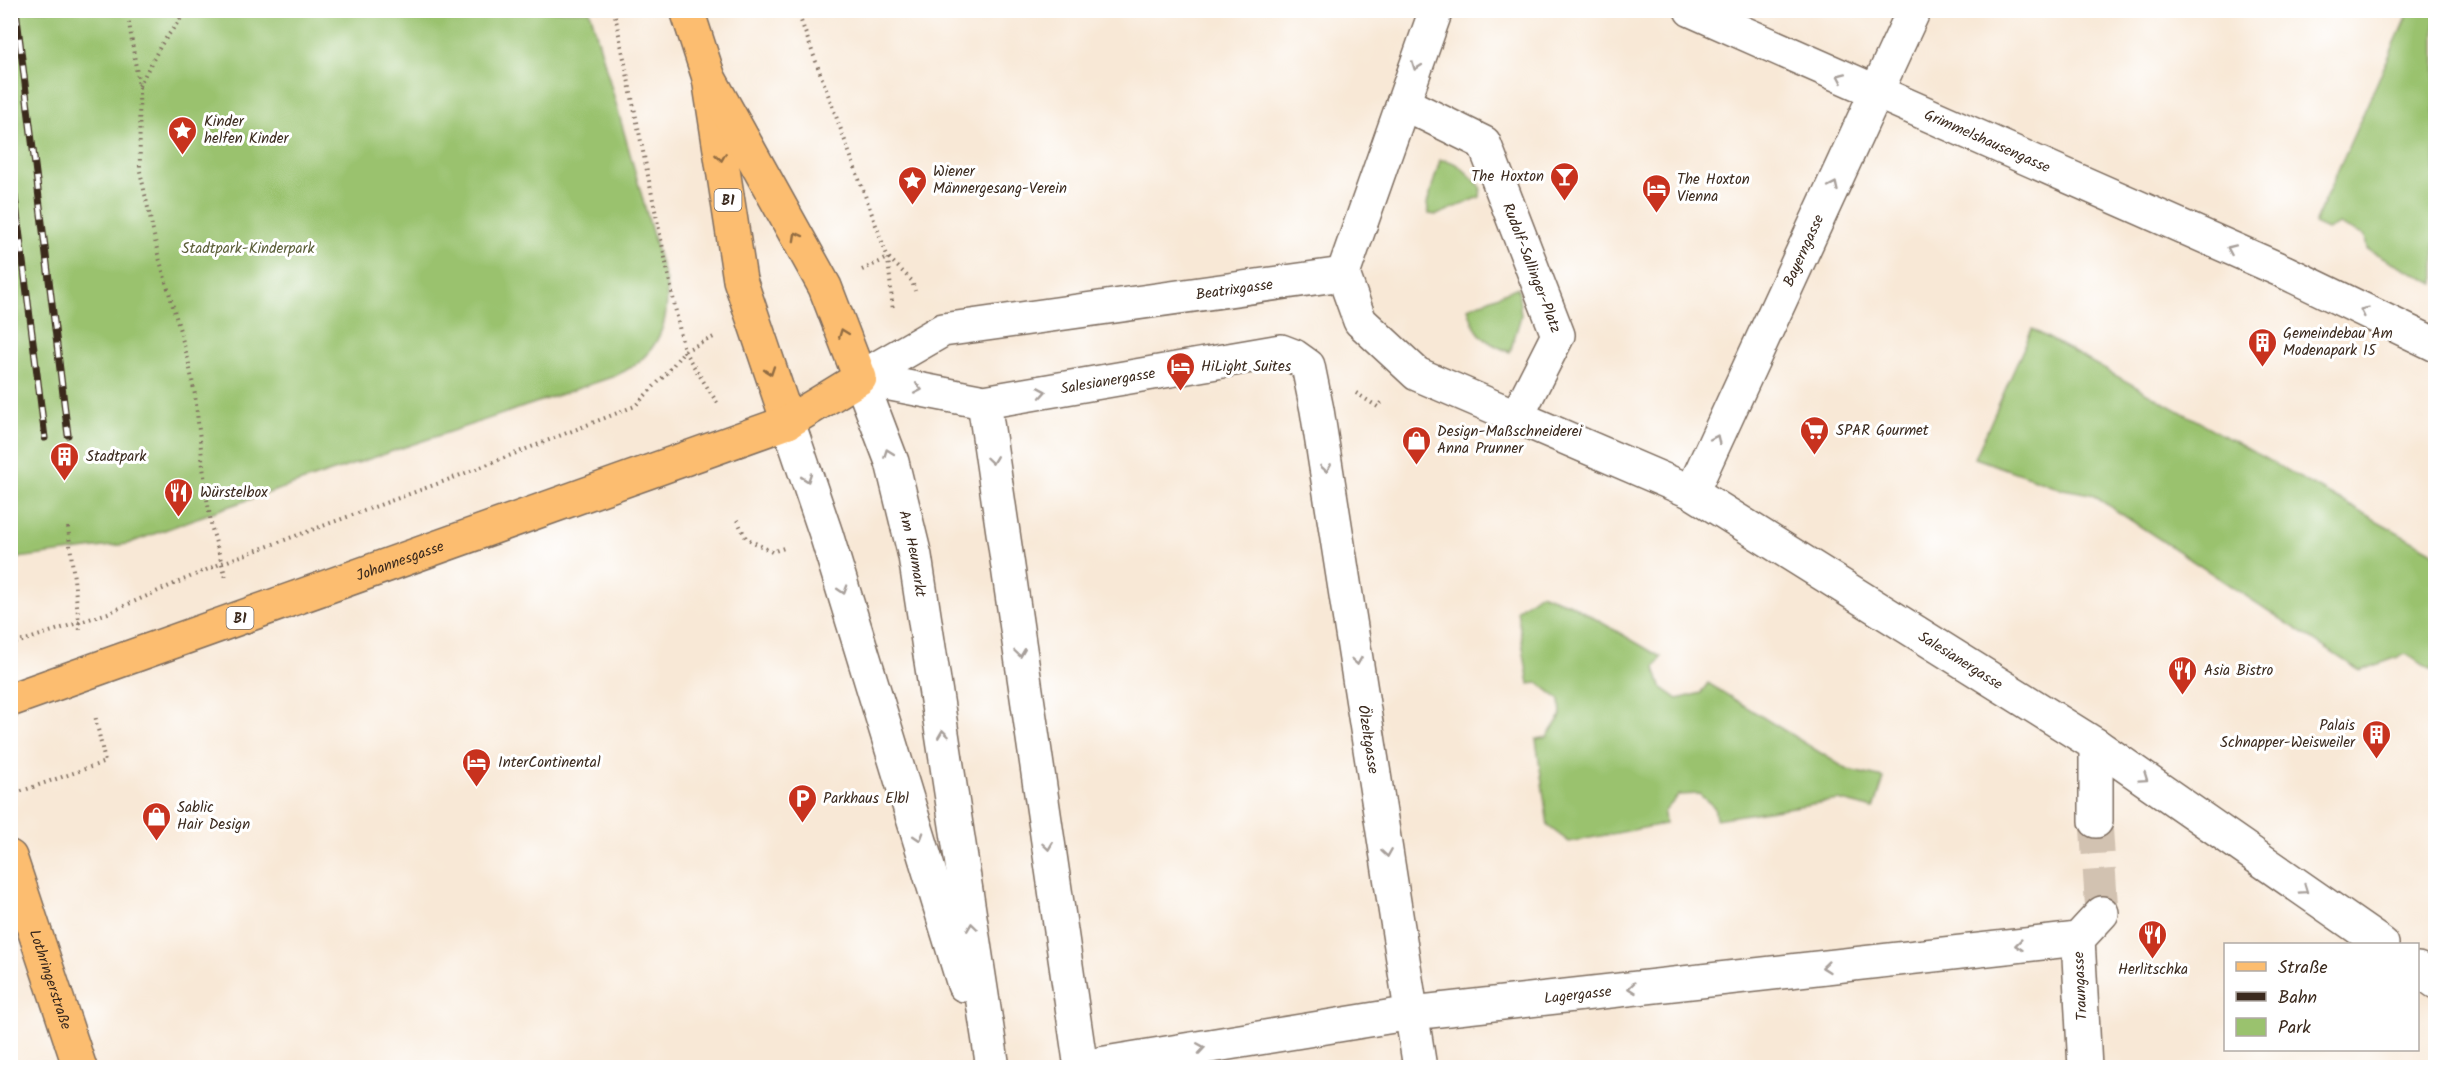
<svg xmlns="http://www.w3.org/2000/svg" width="2446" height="1078" font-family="Kalam,sans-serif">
	<rect width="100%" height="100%" fill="#fff"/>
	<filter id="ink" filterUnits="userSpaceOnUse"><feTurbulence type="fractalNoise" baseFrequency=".0167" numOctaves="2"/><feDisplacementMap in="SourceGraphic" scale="12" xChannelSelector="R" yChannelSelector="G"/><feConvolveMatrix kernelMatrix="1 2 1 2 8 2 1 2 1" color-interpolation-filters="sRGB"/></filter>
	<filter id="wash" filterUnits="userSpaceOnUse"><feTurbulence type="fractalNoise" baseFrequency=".008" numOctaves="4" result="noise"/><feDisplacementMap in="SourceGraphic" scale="24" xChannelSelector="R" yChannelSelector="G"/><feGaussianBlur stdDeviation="1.35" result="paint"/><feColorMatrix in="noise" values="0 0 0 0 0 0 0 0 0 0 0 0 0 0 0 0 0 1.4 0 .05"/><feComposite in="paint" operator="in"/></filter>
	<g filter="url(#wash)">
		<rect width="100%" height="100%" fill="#f8e8d6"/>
		<g fill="#9ac26e" stroke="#6a7646" stroke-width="1.5">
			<path d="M11,10l579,1 76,271c5,45 -11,78 -54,95l-388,131 -97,36 -116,15z"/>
			<path d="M2409,11h26v273l-68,-35 -2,-13 -26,-12 -12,6 -13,-6z"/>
			<path d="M1440,160c17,-1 29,15 41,27l-1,10 -43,18 -8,-1 -2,-10z"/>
			<path d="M1518,287l3,29 -11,36c-26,-10 -35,-17 -42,-44z"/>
			<path d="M2032,329l403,224v119l-29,-18 -46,17 -269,-177 -28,-5 -88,-31z"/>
			<path d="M1540,593l30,11 91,53 -6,11 6,19 17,12 23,-6 7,-10 140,87 36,8 -10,31 -36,-9 -122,19 -2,-12 -15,-13 -20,1 -15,17 1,12 -96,18 -21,-16 -12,-87 11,-2 14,-21 -1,-16 -21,-17 -10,1 -12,-74z"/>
		</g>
	</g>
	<g filter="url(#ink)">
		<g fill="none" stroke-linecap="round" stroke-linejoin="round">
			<path stroke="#d2c2b1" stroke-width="33" stroke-dasharray="33 16" stroke-linecap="butt" d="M2096,821l6,92"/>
			<defs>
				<g id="minor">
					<path id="s1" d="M1691,10l594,262 151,73"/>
					<path id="s2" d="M1403,103l81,40 74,192 -42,83"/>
					<path id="s3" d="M1343,274l17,47 57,53 275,118 404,253 286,199"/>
					<path d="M1343,274l93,-264"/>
					<path id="s4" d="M860,378l124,24 297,-51 13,5 14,10 9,44 103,658"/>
					<path id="s5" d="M860,378l32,84 23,94 78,512"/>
					<path id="s6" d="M860,378l83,-48 400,-56"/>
					<path d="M984,402l97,666"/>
					<path d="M788,422l38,112 138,451"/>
					<path id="s7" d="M1692,492l222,-482"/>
					<path d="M2096,745v76"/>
					<path d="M2418,969l18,13"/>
					<path id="s8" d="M1081,1067l331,-54 666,-74"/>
					<path d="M2085,1068l-7,-129 24,-26"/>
				</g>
				<g id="major">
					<path d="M687,10l22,68 31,202 48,142"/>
					<path id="s9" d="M10,700l778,-278 72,-44 -35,-91 -116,-209"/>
					<path id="s10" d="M10,857l70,211"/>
				</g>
			</defs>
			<use href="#minor" stroke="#7d6c5e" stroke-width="36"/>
			<use href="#major" stroke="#7d6c5e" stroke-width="36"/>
			<g stroke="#7d6c5e" stroke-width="4" stroke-dasharray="1.5 4.5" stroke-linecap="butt">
				<path d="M127,10l12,77 1,84 18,83 30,105 7,36 11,98 6,36 14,49"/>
				<path d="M614,10l70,341 34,53"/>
				<path d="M797,10l91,248 5,53"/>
				<path d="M139,86l22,-41 26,-35"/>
				<path d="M889,258l23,23 3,10"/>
				<path d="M862,270l26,-12"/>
				<path d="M2434,290l2,-1"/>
				<path d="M1356,393l22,14 5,-8"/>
				<path d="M737,520l9,18 26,14 15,-5"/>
				<path d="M68,527l12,104"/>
				<path d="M10,645l98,-32 114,-50 231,-85 182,-72 32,-33 17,-22 32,-15"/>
				<path d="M10,795l95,-33 -10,-47"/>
			</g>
			<use href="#minor" stroke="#fff" stroke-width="33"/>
			<use href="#major" stroke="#fcbd6f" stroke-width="33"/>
			<defs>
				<g id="rail">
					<path d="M16,10l52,425"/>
					<path d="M10,157l35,281"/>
				</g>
			</defs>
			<use href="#rail" stroke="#3b2a1e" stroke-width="7"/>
			<use href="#rail" stroke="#fff" stroke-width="4.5" stroke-dasharray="14" stroke-linecap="butt"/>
		</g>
		<defs><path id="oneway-chevron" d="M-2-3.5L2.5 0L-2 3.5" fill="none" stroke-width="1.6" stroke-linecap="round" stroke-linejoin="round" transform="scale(1.5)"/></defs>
		<g stroke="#a79f9a">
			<use href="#oneway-chevron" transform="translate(1416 66) rotate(110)"/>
			<use href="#oneway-chevron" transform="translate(1841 77) rotate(-156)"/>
			<use href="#oneway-chevron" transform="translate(1834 186) rotate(-65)"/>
			<use href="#oneway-chevron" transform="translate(2231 249) rotate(-156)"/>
			<use href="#oneway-chevron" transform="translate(2364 311) rotate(-154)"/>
			<use href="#oneway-chevron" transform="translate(918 389) rotate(11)"/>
			<use href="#oneway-chevron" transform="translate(1042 392) rotate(-10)"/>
			<use href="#oneway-chevron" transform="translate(1716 439) rotate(-65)"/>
			<use href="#oneway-chevron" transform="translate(888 453) rotate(-110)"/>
			<use href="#oneway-chevron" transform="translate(992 460) rotate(82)"/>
			<use href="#oneway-chevron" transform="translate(1326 468) rotate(81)"/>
			<use href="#oneway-chevron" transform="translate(807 478) rotate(71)"/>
			<use href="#oneway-chevron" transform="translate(843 590) rotate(73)"/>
			<use href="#oneway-chevron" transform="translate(1020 653) rotate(82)"/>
			<use href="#oneway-chevron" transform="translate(1357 661) rotate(81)"/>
			<use href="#oneway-chevron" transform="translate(943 734) rotate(-98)"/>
			<use href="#oneway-chevron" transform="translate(2144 778) rotate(35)"/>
			<use href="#oneway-chevron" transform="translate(919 837) rotate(73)"/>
			<use href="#oneway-chevron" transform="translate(1048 846) rotate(82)"/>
			<use href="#oneway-chevron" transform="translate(1387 853) rotate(81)"/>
			<use href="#oneway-chevron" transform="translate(2304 890) rotate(35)"/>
			<use href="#oneway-chevron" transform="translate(972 927) rotate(-98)"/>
			<use href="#oneway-chevron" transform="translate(2019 945) rotate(174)"/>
			<use href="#oneway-chevron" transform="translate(1826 967) rotate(174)"/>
			<use href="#oneway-chevron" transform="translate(1632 988) rotate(174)"/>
			<use href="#oneway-chevron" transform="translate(1201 1048) rotate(-9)"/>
		</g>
		<g stroke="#926c42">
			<use href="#oneway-chevron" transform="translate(721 157) rotate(81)"/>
			<use href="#oneway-chevron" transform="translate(797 236) rotate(-119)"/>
			<use href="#oneway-chevron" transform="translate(843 333) rotate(-111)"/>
			<use href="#oneway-chevron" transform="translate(770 371) rotate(71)"/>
		</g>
	</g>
	<defs>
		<symbol id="sight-pin" viewBox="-11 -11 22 30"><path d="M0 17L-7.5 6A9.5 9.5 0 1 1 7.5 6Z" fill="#c8321e" stroke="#fff"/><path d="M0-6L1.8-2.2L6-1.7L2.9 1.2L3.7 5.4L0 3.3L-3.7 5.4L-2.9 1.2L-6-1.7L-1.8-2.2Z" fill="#fff"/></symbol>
		<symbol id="bar-pin" viewBox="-11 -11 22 30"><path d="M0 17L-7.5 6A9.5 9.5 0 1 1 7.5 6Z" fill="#c8321e" stroke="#fff"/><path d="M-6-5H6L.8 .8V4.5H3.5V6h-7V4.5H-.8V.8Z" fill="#fff"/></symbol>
		<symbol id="hotel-pin" viewBox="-11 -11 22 30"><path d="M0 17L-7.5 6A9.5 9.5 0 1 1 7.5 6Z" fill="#c8321e" stroke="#fff"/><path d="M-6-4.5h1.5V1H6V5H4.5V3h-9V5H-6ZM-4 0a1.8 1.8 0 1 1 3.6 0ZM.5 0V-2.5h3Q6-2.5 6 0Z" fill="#fff"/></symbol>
		<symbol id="building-pin" viewBox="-11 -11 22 30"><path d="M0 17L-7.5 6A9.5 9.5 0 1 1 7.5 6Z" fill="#c8321e" stroke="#fff"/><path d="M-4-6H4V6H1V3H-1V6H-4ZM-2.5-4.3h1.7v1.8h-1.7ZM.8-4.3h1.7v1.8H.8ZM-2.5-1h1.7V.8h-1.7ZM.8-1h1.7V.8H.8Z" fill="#fff"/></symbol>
		<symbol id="supermarket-pin" viewBox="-11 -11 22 30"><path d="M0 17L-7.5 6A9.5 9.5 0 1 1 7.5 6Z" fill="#c8321e" stroke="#fff"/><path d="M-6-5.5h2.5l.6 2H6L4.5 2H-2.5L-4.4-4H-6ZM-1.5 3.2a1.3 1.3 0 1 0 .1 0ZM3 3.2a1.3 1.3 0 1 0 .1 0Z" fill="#fff"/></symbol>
		<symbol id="shop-pin" viewBox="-11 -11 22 30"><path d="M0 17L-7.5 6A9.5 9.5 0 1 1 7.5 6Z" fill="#c8321e" stroke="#fff"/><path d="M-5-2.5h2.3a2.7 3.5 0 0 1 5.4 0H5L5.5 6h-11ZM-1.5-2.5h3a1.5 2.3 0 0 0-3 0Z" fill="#fff"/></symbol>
		<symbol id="restaurant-pin" viewBox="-11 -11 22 30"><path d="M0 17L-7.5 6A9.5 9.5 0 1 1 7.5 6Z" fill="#c8321e" stroke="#fff"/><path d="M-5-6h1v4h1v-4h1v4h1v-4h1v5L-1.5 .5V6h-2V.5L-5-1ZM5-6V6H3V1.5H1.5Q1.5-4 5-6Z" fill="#fff"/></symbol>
		<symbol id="parking-pin" viewBox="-11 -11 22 30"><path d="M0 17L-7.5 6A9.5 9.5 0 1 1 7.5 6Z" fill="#c8321e" stroke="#fff"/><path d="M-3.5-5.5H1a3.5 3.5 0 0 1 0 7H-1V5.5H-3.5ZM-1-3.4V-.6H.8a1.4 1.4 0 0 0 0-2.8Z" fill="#fff"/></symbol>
	</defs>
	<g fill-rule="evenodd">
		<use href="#sight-pin" x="166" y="114" width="33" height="45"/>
		<use href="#bar-pin" x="1548" y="160" width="33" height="45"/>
		<use href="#sight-pin" x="896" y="164" width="33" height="45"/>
		<use href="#hotel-pin" x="1640" y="172" width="33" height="45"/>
		<use href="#building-pin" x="2246" y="326" width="33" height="45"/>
		<use href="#hotel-pin" x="1164" y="350" width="33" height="45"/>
		<use href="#supermarket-pin" x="1798" y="414" width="33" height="45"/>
		<use href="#shop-pin" x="1400" y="424" width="33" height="45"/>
		<use href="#building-pin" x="48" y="440" width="33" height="45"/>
		<use href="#restaurant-pin" x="162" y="476" width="33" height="45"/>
		<use href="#restaurant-pin" x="2166" y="654" width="33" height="45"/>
		<use href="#building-pin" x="2360" y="718" width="33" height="45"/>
		<use href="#hotel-pin" x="460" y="746" width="33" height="45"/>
		<use href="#parking-pin" x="786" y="782" width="33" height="45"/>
		<use href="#shop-pin" x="140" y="800" width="33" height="45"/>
		<use href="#restaurant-pin" x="2136" y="918" width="33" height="45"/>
	</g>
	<g text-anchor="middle" stroke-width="6" stroke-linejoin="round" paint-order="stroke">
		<g fill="#fff" stroke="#766a62" stroke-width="1.5">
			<rect x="714.5" y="189" width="27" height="22" rx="4.5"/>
			<rect x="226.5" y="607" width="27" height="22" rx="4.5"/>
		</g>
		<g font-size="14" font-weight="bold" fill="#3b2a1e">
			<text x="728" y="205">B1</text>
			<text x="240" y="623">B1</text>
		</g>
		<g font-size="15" fill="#3b2a1e" stroke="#fff" text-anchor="start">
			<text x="204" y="126">Kinder<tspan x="204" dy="17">helfen Kinder</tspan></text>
			<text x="933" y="176">Wiener<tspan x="933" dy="17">Männergesang-Verein</tspan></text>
			<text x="1544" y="181" text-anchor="end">The Hoxton</text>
			<text x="1677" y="184">The Hoxton<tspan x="1677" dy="17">Vienna</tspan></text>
			<text x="2283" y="338">Gemeindebau Am<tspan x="2283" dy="17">Modenapark 15</tspan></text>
			<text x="1201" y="371">HiLight Suites</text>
			<text x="1836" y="435">SPAR Gourmet</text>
			<text x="1437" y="436">Design-Maßschneiderei<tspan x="1437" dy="17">Anna Prunner</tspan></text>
			<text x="86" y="461">Stadtpark</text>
			<text x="200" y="497">Würstelbox</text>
			<text x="2204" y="675">Asia Bistro</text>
			<text x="2355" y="730" text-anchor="end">Palais<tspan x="2355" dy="17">Schnapper-Weisweiler</tspan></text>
			<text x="498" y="767">InterContinental</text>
			<text x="823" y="803">Parkhaus Elbl</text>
			<text x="177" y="812">Sablic<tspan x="177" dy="17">Hair Design</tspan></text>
			<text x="2153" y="974" text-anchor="middle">Herlitschka</text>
		</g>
		<g font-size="15" fill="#3b2a1e" stroke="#fff">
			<text dy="5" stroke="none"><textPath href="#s1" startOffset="324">Grimmelshausengasse</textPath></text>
			<text dy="5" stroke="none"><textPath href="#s7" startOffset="266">Bayerngasse</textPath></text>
			<text dy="5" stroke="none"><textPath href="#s2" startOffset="224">Rudolf-Sallinger-Platz</textPath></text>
			<text dy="5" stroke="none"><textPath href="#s6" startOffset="390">Beatrixgasse</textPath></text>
			<text dy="5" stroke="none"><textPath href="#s4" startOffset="252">Salesianergasse</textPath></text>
			<text dy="5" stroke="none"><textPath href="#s5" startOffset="184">Am Heumarkt</textPath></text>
			<text dy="5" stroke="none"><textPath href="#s9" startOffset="414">Johannesgasse</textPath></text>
			<text dy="5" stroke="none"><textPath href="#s3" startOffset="744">Salesianergasse</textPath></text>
			<text dy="5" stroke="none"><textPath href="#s4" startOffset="837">Ölzeltgasse</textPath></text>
			<text dy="5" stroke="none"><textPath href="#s10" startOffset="129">Lothringerstraße</textPath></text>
			<text transform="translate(2080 986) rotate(-93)" y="5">Traungasse</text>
			<text dy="5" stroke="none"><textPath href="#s8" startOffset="502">Lagergasse</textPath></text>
		</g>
		<g font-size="15" fill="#5c5f3a" stroke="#fff">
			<text x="248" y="253">Stadtpark-Kinderpark</text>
		</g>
	</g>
	<rect width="2446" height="1078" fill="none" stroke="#fff" stroke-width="36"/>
	<rect x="2224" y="943" width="195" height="108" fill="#ffffff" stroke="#b1aaa5" stroke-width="1.5"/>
	<rect x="2236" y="962" width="30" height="9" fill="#fcbd6f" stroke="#b1aaa5" stroke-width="1.5"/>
	<text x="2278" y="973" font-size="18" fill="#3b2a1e">Straße</text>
	<rect x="2236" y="992" width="30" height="9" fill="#3b2a1e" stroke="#b1aaa5" stroke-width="1.5"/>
	<text x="2278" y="1003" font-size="18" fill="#3b2a1e">Bahn</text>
	<rect x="2236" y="1018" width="30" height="18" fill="#9ac26e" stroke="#b1aaa5" stroke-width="1.5"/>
	<text x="2278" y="1033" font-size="18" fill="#3b2a1e">Park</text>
</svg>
